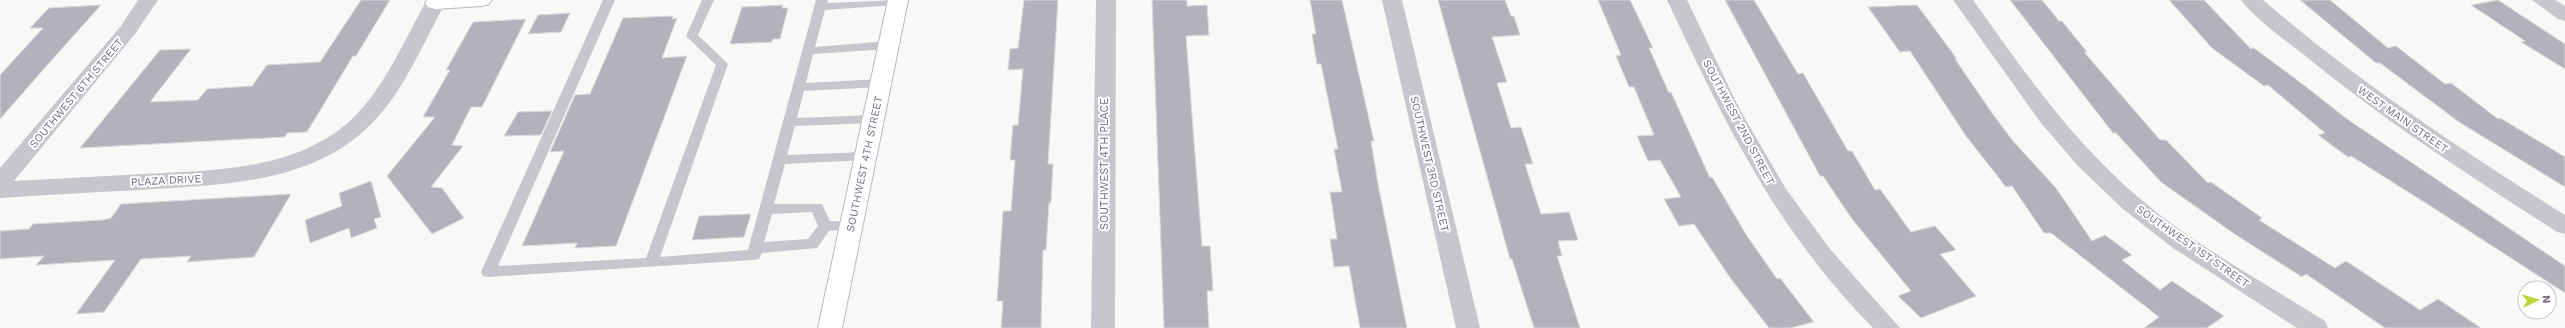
<svg xmlns="http://www.w3.org/2000/svg" width="2565" height="328" font-family="'Work Sans',sans-serif">
	<rect width="100%" height="100%" fill="#f7f9f7"/>
	<g fill="#b4b1bc" stroke="#d9dbd9">
		<path d="M361,0h29l-34,56h-3l-46,76 -20,1 -2,4 -205,11 80,-98 31,-1 -41,53 48,-2 9,-11 45,-3 15,-21 53,-3z"/>
		<path d="M1024,0h34l-10,164h5l-2,38 -2,1 -3,47h-3l-2,78h-40l2,-27h-6l6,-90h8l4,-51h-5l3,-35h5l5,-56 -15,1 2,-21 8,-1z"/>
		<path d="M1152,0h35v6l20,-1 2,30 -23,1 16,210h8l3,45h-6l2,37h-45z"/>
		<path d="M1310,0h32l32,141h-3l7,43 29,144h-47l-11,-62 -15,1 -4,-28h7l-7,-47h12l-8,-43h4l-17,-85h-4l-5,-30h4z"/>
		<path d="M1438,0h67l6,16h3l6,19 -28,2 15,45 -10,1 14,45 10,-1 12,37h-8l16,50 28,-2 9,28 -20,1 4,15h-5l23,72h-46l-22,-69h-2z"/>
		<path d="M1598,0h32l23,48h-4l20,45 2,-1 39,86 2,-1 35,59 30,43 3,-1 34,44 -24,6h-21l-38,-49 -37,-55 -15,2 -15,-27 17,-2 -21,-37 -12,1 -11,-25 17,-1 -20,-48h-5l-13,-31 5,-1z"/>
		<path d="M1725,0h29l44,74 5,-1 45,78h4l23,39 5,-1 31,43 24,-6 21,24 -16,4 36,42 -55,22 -23,-22 13,-5 -59,-72 -29,-43h-3z"/>
		<path d="M2010,0h32l17,21h3l25,31h-3l76,88h6l42,43 3,-1 51,36 -3,2 76,48 11,-7 74,49 18,-11 43,29h-96l-79,-54 -4,3 -69,-44 -72,-51 -45,-49h-3z"/>
		<path d="M2169,0h35l47,49 3,-1 51,38 42,33 218,147v27l-133,-86 -81,-51 -3,1 -30,-22 7,-2 -57,-48 -4,1 -52,-38z"/>
		<path d="M2300,0h30l58,48 8,-2 49,38 6,-1 47,36 2,-1 65,39v30l-106,-65 -79,-59h-4z"/>
		<path d="M2498,0l67,44v25l-44,-27 4,-1 -54,-36z"/>
		<path d="M101,5l-52,58 -49,56v-44l43,-47h-13l19,-20z"/>
		<path d="M783,5l-1,3h6l-8,31h-7l-1,3 -42,2 12,-37z"/>
		<path d="M1917,5l40,54h-2l37,54 21,28 43,47 36,53 13,-6 27,20 -10,5 38,30 12,-9 52,35 -17,12h-63l15,-11 -108,-84h-7l-32,-47 -6,1 -40,-51 -56,-85 -10,1 -32,-45z"/>
		<path d="M570,13l-9,19 -33,2 10,-19z"/>
		<path d="M673,16l-1,3 5,-1 -15,40 25,-2 -71,190 -41,2 2,-5 -55,3 42,-95 -14,1 25,-57 15,-1 33,-76z"/>
		<path d="M526,19l-44,88h-11l-19,38 11,1 -32,41 11,1 22,30 -32,16 -45,-58 48,-59h-12l27,-47h-4l27,-48z"/>
		<path d="M552,111l-11,24 -37,1 14,-24z"/>
		<path d="M371,181l10,36 -7,2 3,9 -26,10 -2,-10 -39,15 -5,-23 37,-14 -3,-13z"/>
		<path d="M291,194l-37,63 -67,5 4,-6 -50,3 -37,53 -28,2 39,-54 -79,5 8,-9 -44,3v-28l29,-2 4,-5 70,-4 8,-2 10,-14z"/>
		<path d="M751,214l-7,23 -52,3 7,-24z"/>
	</g>
	<g fill="none" stroke-linecap="round" stroke-linejoin="round">
		<defs>
			<g id="secondary">
				<path d="M427,0h65l-3,4 -7,2 -47,3 -7,-2 -3,-4z"/>
				<path d="M888,0h20l-66,328h-24z"/>
			</g>
		</defs>
		<use href="#secondary" stroke="#bbb8c0" stroke-width="2"/>
		<path fill="#c8c5cc" fill-rule="evenodd" d="M603,0h12l-117,266 148,-8 70,-193 -30,-29 16,-36h12l-16,35 30,29 -68,193 88,-7 68,-250h12l-1,3 74,-3v4l-4,1 -72,5 -10,37 73,-6 6,4 -6,4 -75,5 -7,29 74,-4 6,4 -6,4 -76,4 -7,27 76,-3 6,4 -6,4 -78,3 -8,29 78,-3 6,4 -6,4 -80,4 -11,40h48l8,17 26,1 2,3 -2,3 -27,3 -12,17 -55,5 -3,6 -5,1 -266,17 -5,-1 -2,-4zM812,212l6,14 -10,13 -44,3 8,-28z"/>
		<g fill="#c8c5cc" fill-rule="evenodd">
			<path d="M138,0h20l-23,34 -121,147c43,-2 87,-5 130,-7 70,-4 151,-3 207,-54 34,-32 53,-80 76,-120h20c-24,43 -45,97 -82,130 -60,55 -150,55 -226,60 -46,2 -93,5 -139,8v-30l121,-142z"/>
			<path d="M1096,0h20l-1,328h-24z"/>
			<path d="M1382,0h20l78,328h-24z"/>
			<path d="M1667,0h20l53,110 46,79 44,60 70,79h-27c-98,-100 -147,-203 -206,-328z"/>
			<path d="M1953,0h20c50,70 99,141 165,197 57,49 124,84 187,124l3,7h-31l-124,-80 -50,-39 -44,-42 -38,-44z"/>
			<path d="M2241,0h22c94,81 197,149 302,215v19l-8,-2c-87,-56 -174,-112 -254,-178 -19,-15 -48,-35 -62,-54z"/>
			<path d="M2532,0h23l10,6v15l-7,-2z"/>
		</g>
		<use href="#secondary" fill="#fff" fill-rule="evenodd"/>
	</g>
	<g text-anchor="middle" stroke-width="4" stroke-linejoin="round" paint-order="stroke">
		<g font-size="11" fill="#756b86" stroke="#fff">
			<text transform="translate(76 93) rotate(-50)" y="4">SOUTHWEST 6TH STREET</text>
			<text transform="translate(2403 119) rotate(35)" y="4">WEST MAIN STREET</text>
			<text transform="translate(1739 122) rotate(62)" y="4">SOUTHWEST 2ND STREET</text>
			<text transform="translate(864 164) rotate(-78)" y="4">SOUTHWEST 4TH STREET</text>
			<text transform="translate(1104 164) rotate(-90)" y="4">SOUTHWEST 4TH PLACE</text>
			<text transform="translate(1430 164) rotate(77)" y="4">SOUTHWEST 3RD STREET</text>
			<text transform="translate(166 180) rotate(-3)" y="4">PLAZA DRIVE</text>
			<text transform="translate(2193 246) rotate(35)" y="4">SOUTHWEST 1ST STREET</text>
		</g>
	</g>
	<g transform="translate(2537 300) rotate(85)"><circle r="19" fill="#ffffff" stroke="#c8c4cf"/>
	<path d="M0-3L7 15L0 10L-7 15Z" fill="#bad63a"/>
	<text y="-6" font-size="11" font-weight="bold" text-anchor="middle" fill="#756b86">N</text>
	</g>
</svg>
